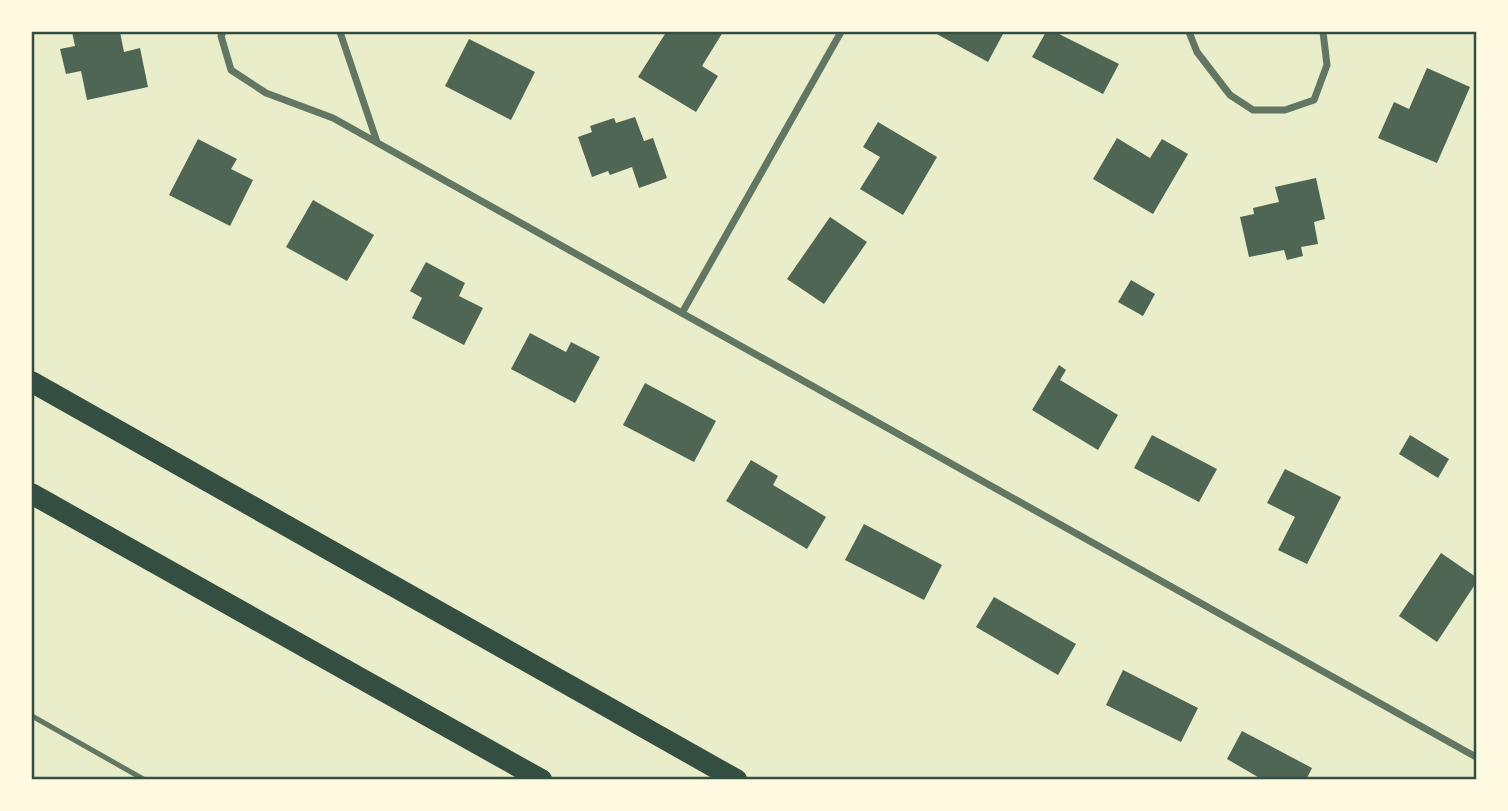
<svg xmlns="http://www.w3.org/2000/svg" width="1508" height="811" font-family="Inter,sans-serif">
	<rect width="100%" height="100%" fill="#e9edc9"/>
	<g fill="#4f6655">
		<path d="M72,32h48l4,20 16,-4 8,39 -61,13 -6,-29 -15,3 -6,-25 15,-3z"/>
		<path d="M661,32h62l-21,34 16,10 -22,36 -58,-35 27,-43z"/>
		<path d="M933,32h71l-16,30z"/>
		<path d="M1046,32h9l64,32 -16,30 -71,-37z"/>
		<path d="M469,39l66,33 -24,48 -66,-34z"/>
		<path d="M1427,68l43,19 -33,76 -59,-25 16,-36 15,7z"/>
		<path d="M635,117l9,24 9,-3 14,40 -28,10 -7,-21 -22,8 -2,-4 -16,6 -14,-40 14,-5 -2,-6 24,-8 2,5z"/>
		<path d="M878,122l59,35 -34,58 -43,-26 20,-32 -17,-10z"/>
		<path d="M1117,138l33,20 12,-19 26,15 -35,60 -60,-35z"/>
		<path d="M198,139l39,20 -6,10 22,11 -23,46 -61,-31z"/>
		<path d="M1316,178l9,41 -11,3 4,22 -17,3 2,9 -16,4 -3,-10 -35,7 -9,-40 14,-3 -1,-6 26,-6 -4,-15z"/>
		<path d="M313,200l61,35 -27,46 -61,-34z"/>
		<path d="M830,217l37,25 -43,62 -37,-25z"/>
		<path d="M426,262l39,21 -6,13 24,12 -19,37 -52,-27 10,-20 -12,-7z"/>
		<path d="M1131,280l24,14 -12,22 -25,-14z"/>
		<path d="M530,333l36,19 5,-10 29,15 -25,46 -64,-34z"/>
		<path d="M1059,365l7,5 -6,10 58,35 -20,35 -66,-40z"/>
		<path d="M645,383l71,38 -22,41 -71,-37z"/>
		<path d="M1152,435l65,34 -18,33 -65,-34z"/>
		<path d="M1410,435l39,24 -11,19 -39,-24z"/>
		<path d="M751,460l27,16 -5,9 53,32 -19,32 -81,-48z"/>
		<path d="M1285,469l56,28 -34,67 -29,-14 17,-33 -28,-14z"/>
		<path d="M864,524l78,41 -18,35 -79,-40z"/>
		<path d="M1441,553l35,24v6l-39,59 -38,-26z"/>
		<path d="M994,597l82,47 -18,31 -82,-48z"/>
		<path d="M1123,670l75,38 -17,34 -75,-37z"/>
		<path d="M1242,731l70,37 -6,12h-43l-36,-21z"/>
	</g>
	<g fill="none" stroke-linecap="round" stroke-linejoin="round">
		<path stroke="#617663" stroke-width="5" d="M32,716l113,64"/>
		<g stroke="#617663" stroke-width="7">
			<path d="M223,32l-2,4 10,34 35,23 67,25 1143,639"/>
			<path d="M340,32l37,110"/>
			<path d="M1189,32l8,20 33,43 23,15h32l29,-10 13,-35 -4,-33"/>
			<path d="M682,313l159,-281"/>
		</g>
		<g stroke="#344e41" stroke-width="21">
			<path d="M32,382l705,398"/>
			<path d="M32,494l510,286"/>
		</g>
	</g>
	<rect width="1508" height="811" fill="none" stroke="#fefae0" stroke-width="66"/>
	<rect x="33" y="33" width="1442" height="745" fill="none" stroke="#344e41" stroke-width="2.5"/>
</svg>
